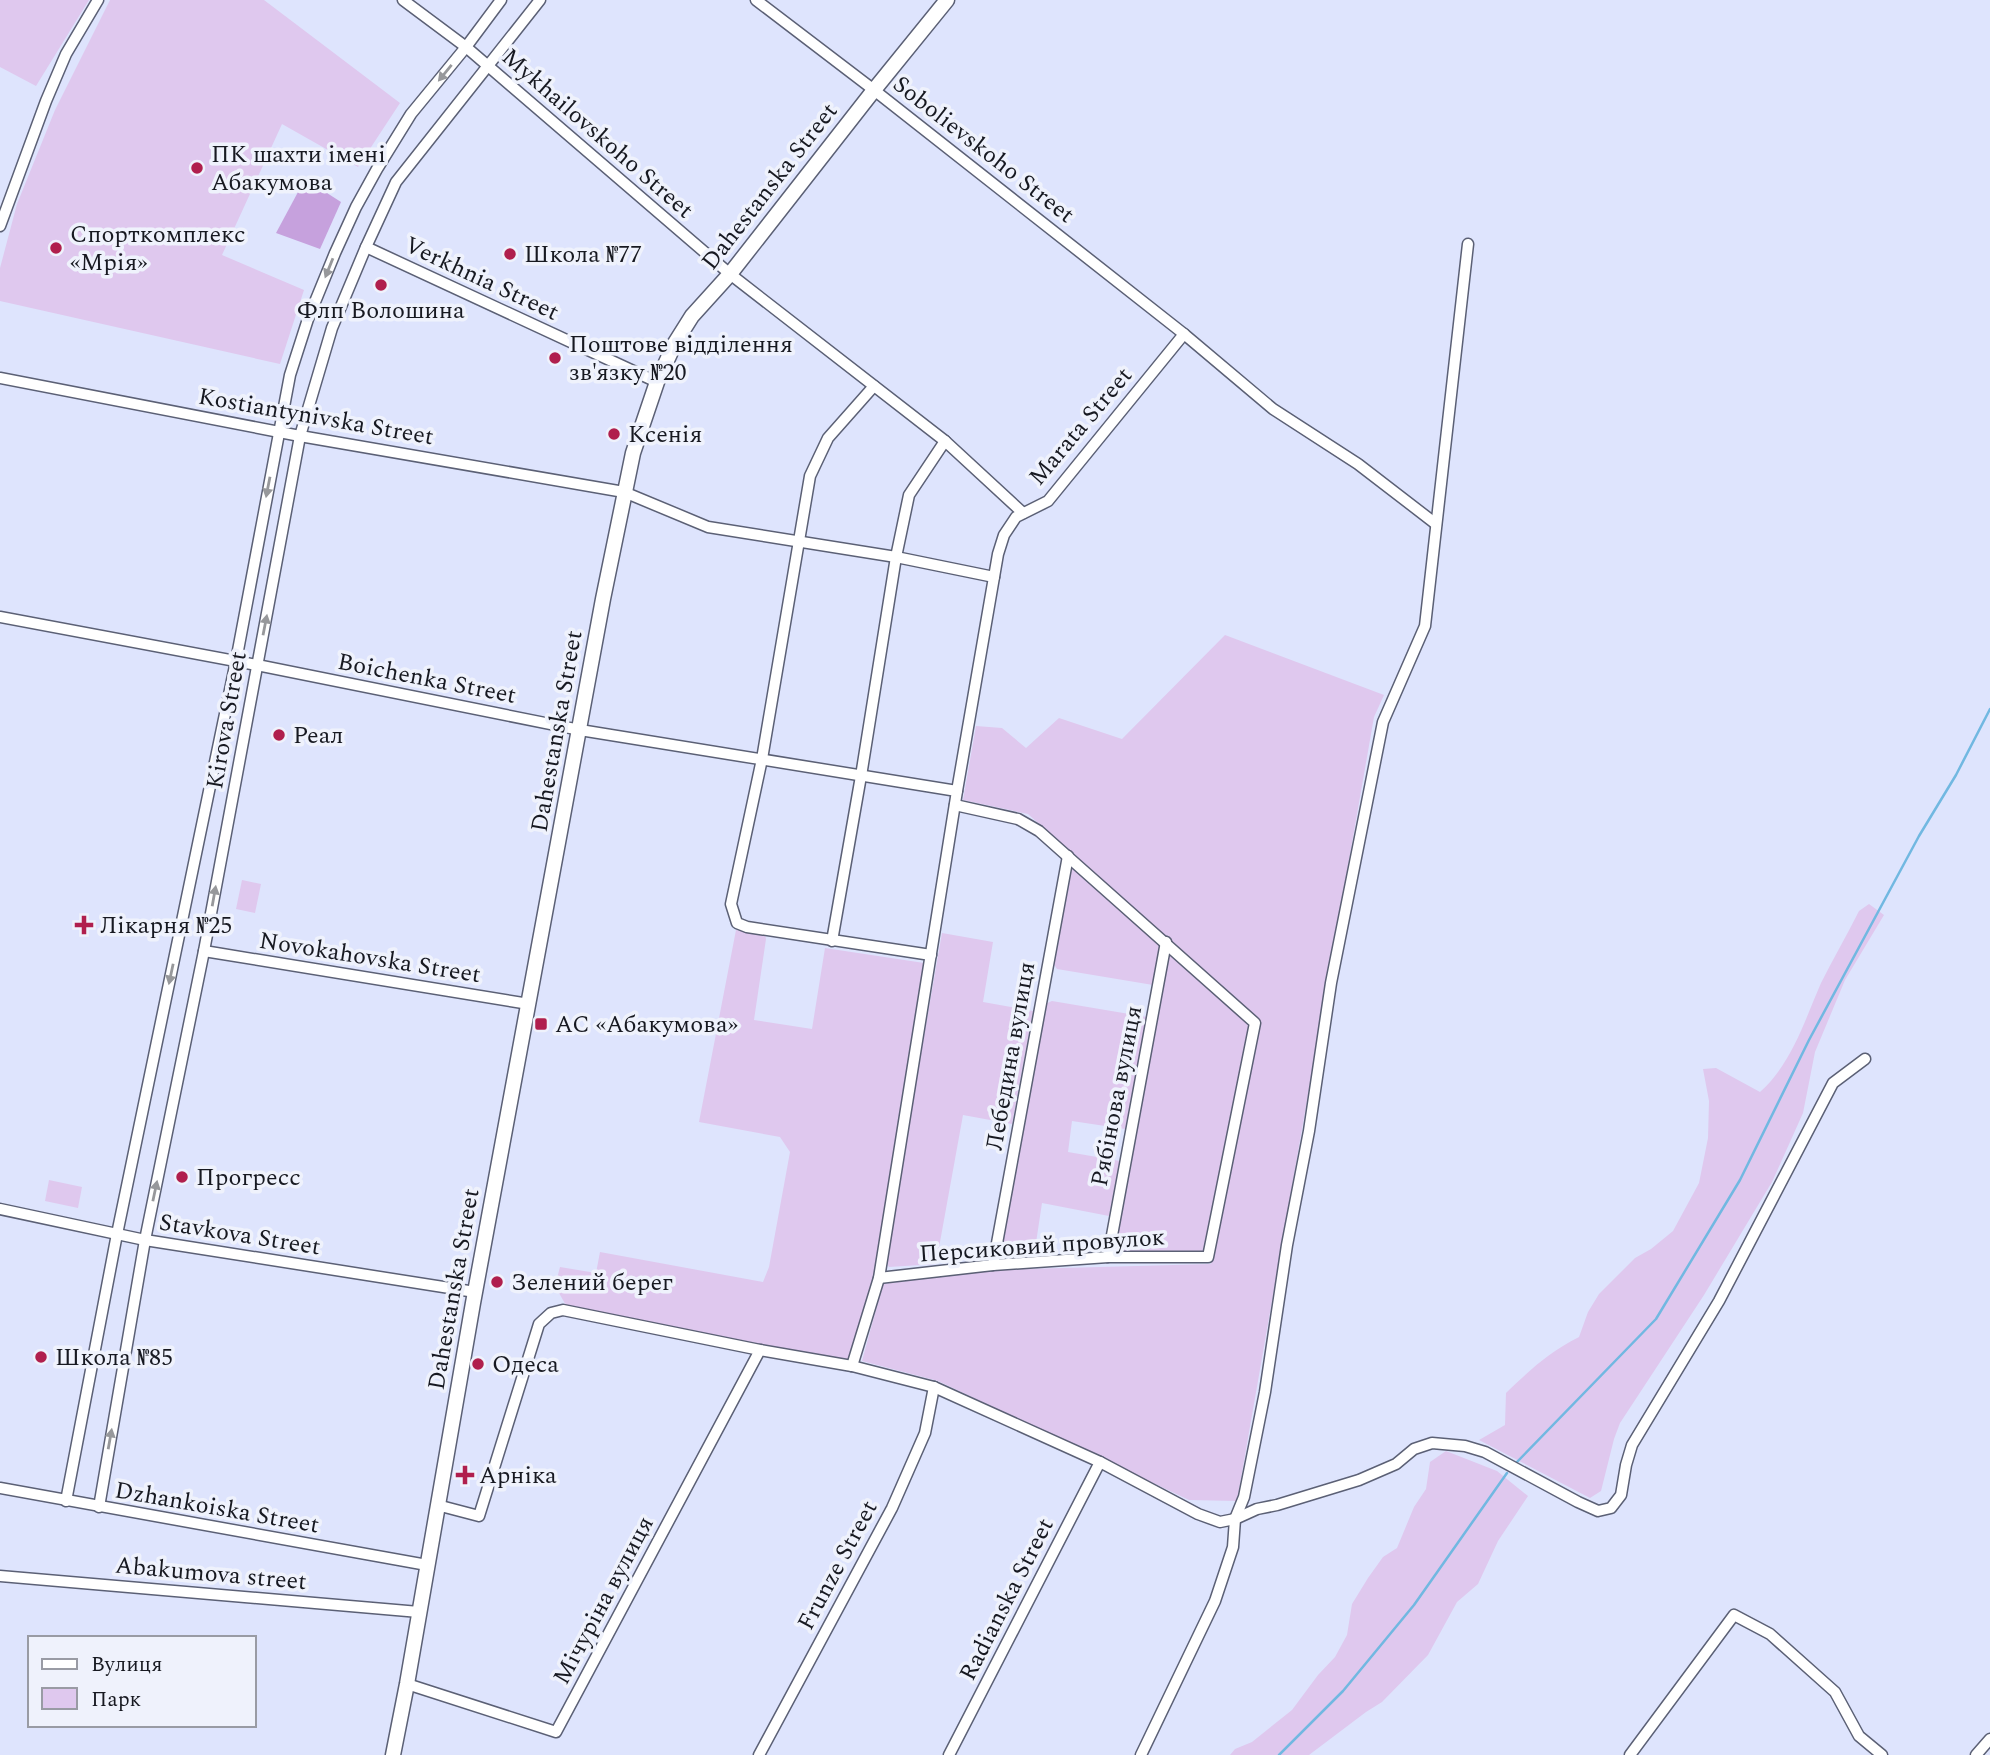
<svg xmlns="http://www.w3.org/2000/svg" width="1990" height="1755" font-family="Spectral,serif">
	<rect width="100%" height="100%" fill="#dee4fd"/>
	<g fill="#dfc8ee">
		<path d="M0,0h89l-53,86 -36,-19z"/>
		<path d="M110,0h154l136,103 -42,64 -76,-43 -60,131 82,35 -24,74 -280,-63v-33l17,-64 38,-94z"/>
		<path d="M1225,635l159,60 -10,22 -137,784 -48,-1 -251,-119 -76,-20 21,-77 110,-14 218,-6 50,-241 -233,-209 -65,-14 13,-74 26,2 24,20 33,-30 63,21z"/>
		<path d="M1071,863l90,77 -8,45 -96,-16 -4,-6z"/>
		<path d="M242,880l19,4 -6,29 -19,-4z"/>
		<path d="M1869,904l15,11 -39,65 -30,72 -12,61 -31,69 -68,113 -84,128 -6,16 -13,52 -11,7 -111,-58 26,-15 1,-32c24,-23 43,-41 73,-56l9,-25 11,-18 36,-36 16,-9 22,-18 26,-48 9,-45 1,-37 -6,-32 13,-1 44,24c32,-29 44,-70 61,-109 12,-24 26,-48 38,-72z"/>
		<path d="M736,930l29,5 1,4 -12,81 58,9 13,-81 99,15 -47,310 -27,88 -283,-54 -12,-21 5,-19 36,6 4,-21 163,30 6,-15 21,-115 -10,-15 -81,-15z"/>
		<path d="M942,933l51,9 -10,60 50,9 -21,113 -49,-9 -27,149 -47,3 -4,-7z"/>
		<path d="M1169,948l81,75 -45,230 -93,1z"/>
		<path d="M1052,1001l95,16 -22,112 -53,-8 -4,31 52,9 -11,55 -67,-13 -8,53 -36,2 47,-254z"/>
		<path d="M49,1180l33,7 -4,21 -33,-7z"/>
		<path d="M1446,1451l51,20 31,25 -30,45 -20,43 -21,18 -29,53 -46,47 -16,10 -57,43h-79l5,-6 17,-7 40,-32 26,-35 17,-18 12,-22 5,-31 16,-26 15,-21 14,-9 17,-41 12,-18 4,-27z"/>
	</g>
	<path fill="#c6a1dd" d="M305,179l36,23 -21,47 -44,-16z"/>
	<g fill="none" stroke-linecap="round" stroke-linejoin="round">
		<g stroke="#71b8e1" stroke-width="2.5">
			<path d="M1517,1462l139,-143 84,-139 69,-140 110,-204 37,-61 34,-66"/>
			<path d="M1279,1755l64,-64 71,-86 93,-132"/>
		</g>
		<defs>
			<g id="minor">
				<path d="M403,0l63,47 264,227 215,167 78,72"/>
				<path d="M756,0l118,90 310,244 89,75 85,55 78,60"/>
				<path d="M0,226l46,-125 20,-47 32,-54"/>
				<path d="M366,247l291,135"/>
				<path d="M0,378l300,58 324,56 84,35 188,30 98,20"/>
				<path d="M874,386l-46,52 -18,38 -48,283 -31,145 6,19 10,4 184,28"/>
				<path d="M0,617l257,48 323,65 377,61 -78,487 -27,88"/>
				<path d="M957,791l41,-237 6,-19 12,-18 32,-16 136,-167"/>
				<path d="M832,941l29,-165 35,-219 13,-62 36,-54"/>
				<path d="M204,951l325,53"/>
				<path d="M0,1209l145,31 330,52"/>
				<path d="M1108,1257l58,-315"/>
				<path d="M993,1265l75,-409"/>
				<path d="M879,1278l114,-13 115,-8h100l47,-234 -216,-192 -21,-12 -63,-14"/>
				<path d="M0,1488l427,77"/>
				<path d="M66,1501l51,-267 119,-573 54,-286 18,-56 27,-66 21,-46 21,-38 34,-55 55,-67 35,-47"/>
				<path d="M437,1505l42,11 60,-192 12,-11 12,-3 197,40 92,16 82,21 166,75 98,52 22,8 15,-3 22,-10 20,-4 82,-25 37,-16 18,-15 18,-6 33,3 20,6 93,50 20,9 13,-3 10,-13 5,-30 6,-20 87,-144 114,-218 32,-24"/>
				<path d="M99,1507l46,-267 59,-289 96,-515 32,-108 34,-81 30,-65 144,-182"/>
				<path d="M0,1576l419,36"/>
				<path d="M407,1684l149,48 204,-382"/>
				<path d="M759,1755l133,-247 33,-75 9,-46"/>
				<path d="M949,1755l151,-293"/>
				<path d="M1141,1755l74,-154 18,-54 2,-28 9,-22 21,-105 22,-147 22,-114 22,-148 52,-261 42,-96 43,-382"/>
				<path d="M1630,1755l104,-140 36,19 65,58 24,44 23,19"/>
				<path d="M1976,1755l14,-16"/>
			</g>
			<path id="tertiary" d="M393,1755l14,-71 66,-381 130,-704 30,-146 24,-71 18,-39 17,-27 38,-42 144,-184 73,-90"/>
		</defs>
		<use href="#minor" stroke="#5b6075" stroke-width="13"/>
		<use href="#tertiary" stroke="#5b6075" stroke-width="17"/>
		<use href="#minor" stroke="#fff" stroke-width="10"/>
		<use href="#tertiary" stroke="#fff" stroke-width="14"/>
	</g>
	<defs><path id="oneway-solid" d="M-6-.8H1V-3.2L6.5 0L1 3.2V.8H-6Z" transform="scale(1.75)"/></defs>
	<g fill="#97989b">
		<use href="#oneway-solid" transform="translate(445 73) rotate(129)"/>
		<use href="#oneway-solid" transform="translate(329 268) rotate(112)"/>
		<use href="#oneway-solid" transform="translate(268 487) rotate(101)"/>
		<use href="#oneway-solid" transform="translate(265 625) rotate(-79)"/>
		<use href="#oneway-solid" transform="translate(214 896) rotate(-80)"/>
		<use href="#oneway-solid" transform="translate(171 974) rotate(102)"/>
		<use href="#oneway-solid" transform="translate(155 1191) rotate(-78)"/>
		<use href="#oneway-solid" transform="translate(110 1439) rotate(-80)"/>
	</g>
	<g fill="#b01f4d" stroke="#eff2fc" stroke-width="2.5">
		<circle cx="197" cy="168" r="7"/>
		<circle cx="56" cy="248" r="7"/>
		<circle cx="510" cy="254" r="7"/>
		<circle cx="381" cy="285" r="7"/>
		<circle cx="555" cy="358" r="7"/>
		<circle cx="614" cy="434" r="7"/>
		<circle cx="279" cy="735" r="7"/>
		<path d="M80.5 914.5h7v7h7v7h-7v7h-7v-7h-7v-7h7z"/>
		<rect x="534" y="1017" width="14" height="14" rx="3.5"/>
		<circle cx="182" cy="1177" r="7"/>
		<circle cx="497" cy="1282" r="7"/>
		<circle cx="41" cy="1357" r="7"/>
		<circle cx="478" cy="1364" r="7"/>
		<path d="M461.5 1464.5h7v7h7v7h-7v7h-7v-7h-7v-7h7z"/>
	</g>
	<g text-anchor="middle" stroke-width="7" stroke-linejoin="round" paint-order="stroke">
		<g font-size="24" fill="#171921" stroke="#eff2fc">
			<text transform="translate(598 133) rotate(41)" y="8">Mykhailovskoho Street</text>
			<text transform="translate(984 149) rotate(38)" y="8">Sobolievskoho Street</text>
			<text transform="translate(769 186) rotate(-52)" y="8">Dahestanska Street</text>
			<text transform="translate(482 278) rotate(25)" y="8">Verkhnia Street</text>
			<text transform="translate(316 416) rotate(10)" y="8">Kostiantynivska Street</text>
			<text transform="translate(1080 426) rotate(-50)" y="8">Marata Street</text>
			<text transform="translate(427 678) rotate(11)" y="8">Boichenka Street</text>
			<text transform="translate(226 720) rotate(-80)" y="8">Kirova Street</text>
			<text transform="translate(556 731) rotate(-80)" y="8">Dahestanska Street</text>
			<text transform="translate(370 957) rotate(9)" y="8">Novokahovska Street</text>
			<text transform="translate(1010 1056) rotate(-80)" y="8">Лебедина вулиця</text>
			<text transform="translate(1116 1096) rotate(-79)" y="8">Рябінова вулиця</text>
			<text transform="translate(240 1234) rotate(9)" y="8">Stavkova Street</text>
			<text transform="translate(1042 1245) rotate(-4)" y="8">Персиковий провулок</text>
			<text transform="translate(453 1289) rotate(-80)" y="8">Dahestanska Street</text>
			<text transform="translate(217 1507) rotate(10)" y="8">Dzhankoiska Street</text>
			<text transform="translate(837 1565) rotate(-62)" y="8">Frunze Street</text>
			<text transform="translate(211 1573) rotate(5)" y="8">Abakumova street</text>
			<text transform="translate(1006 1599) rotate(-63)" y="8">Radianska Street</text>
			<text transform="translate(603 1600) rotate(-62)" y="8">Мічуріна вулиця</text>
		</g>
		<g font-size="24" fill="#171921" stroke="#eff2fc" text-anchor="start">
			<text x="211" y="162">ПК шахти імені<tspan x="211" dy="28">Абакумова</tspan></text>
			<text x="70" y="242">Спорткомплекс<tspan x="70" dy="28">«Мрія»</tspan></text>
			<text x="524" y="262">Школа №77</text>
			<text x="381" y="318" text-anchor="middle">Флп Волошина</text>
			<text x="569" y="352">Поштове відділення<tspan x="569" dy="28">зв'язку №20</tspan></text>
			<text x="628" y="442">Ксенія</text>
			<text x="293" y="743">Реал</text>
			<text x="100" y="933">Лікарня №25</text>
			<text x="555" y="1032">АС «Абакумова»</text>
			<text x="196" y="1185">Прогресс</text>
			<text x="511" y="1290">Зелений берег</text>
			<text x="55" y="1365">Школа №85</text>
			<text x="492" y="1372">Одеса</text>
			<text x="479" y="1483">Арніка</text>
		</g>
	</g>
	<rect x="28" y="1636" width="228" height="91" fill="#eff2fc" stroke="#999ba4" stroke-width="2"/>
	<rect x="42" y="1659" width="35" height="10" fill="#ffffff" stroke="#999ba4" stroke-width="2"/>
	<text x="91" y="1671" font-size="21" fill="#171921">Вулиця</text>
	<rect x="42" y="1688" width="35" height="21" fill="#dfc8ee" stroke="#999ba4" stroke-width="2"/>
	<text x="91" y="1706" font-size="21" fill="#171921">Парк</text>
</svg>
